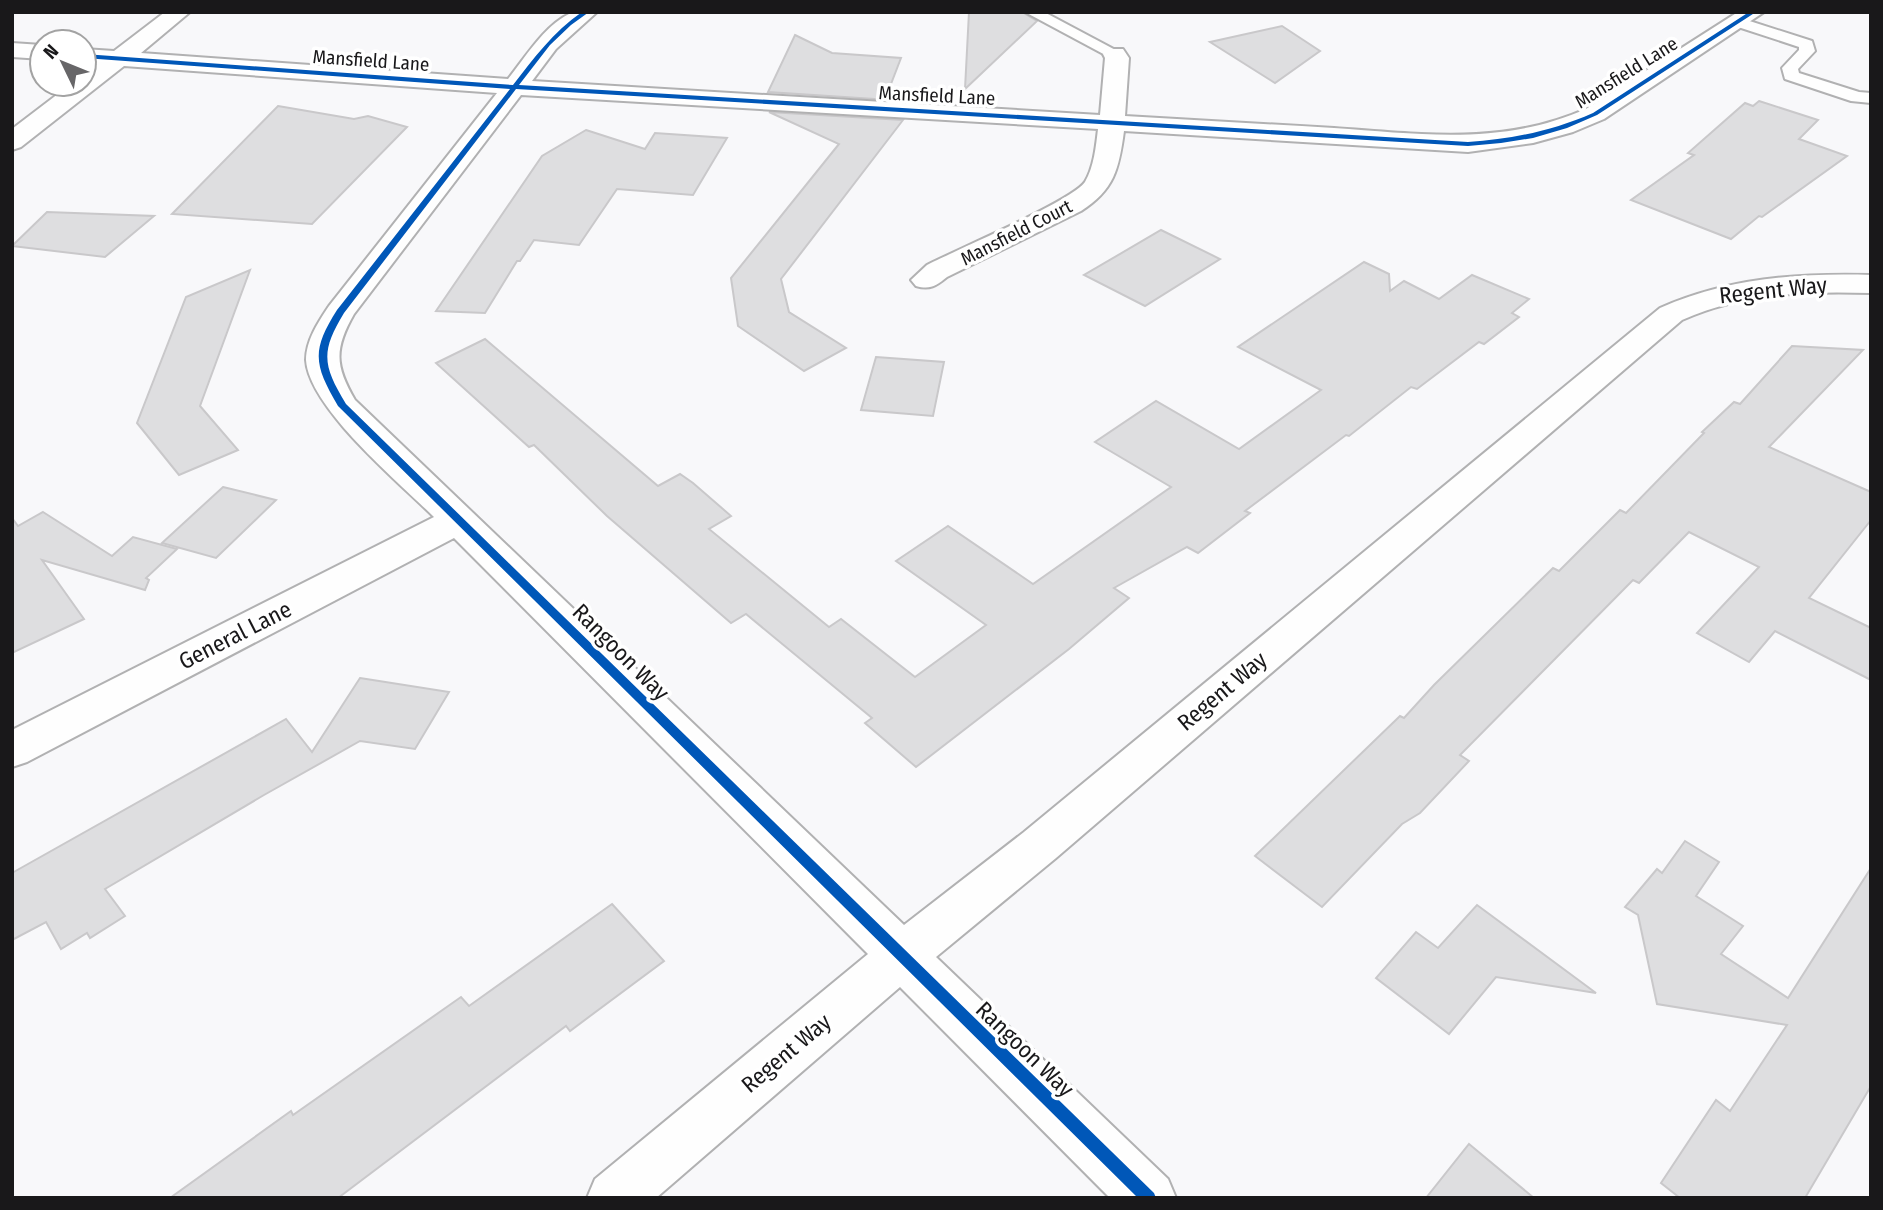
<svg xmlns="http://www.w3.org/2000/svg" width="1883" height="1210" font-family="'Fira Sans Condensed',sans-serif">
	<rect width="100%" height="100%" fill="#f8f8fa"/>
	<g fill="#dedee0" stroke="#c9c8ca" stroke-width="2">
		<path d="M969,12h53l15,9 -72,68z"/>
		<path d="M1282,26l38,25 -45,32 -65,-41z"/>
		<path d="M795,35l37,18 69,5 -15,39 4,3 -122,-8z"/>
		<path d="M1759,101l59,19 -19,19 48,17 -85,61 -3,-1 -28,23 -100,-39 63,-45 -6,-2 57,-50 8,3z"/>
		<path d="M278,106l76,13 14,-3 39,11 -95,97 -140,-10z"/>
		<path d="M769,112l134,8 -122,159 8,33 57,36 -42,23 -66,-45 -7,-48 108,-134z"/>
		<path d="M586,130l59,19 10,-16 72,5 -34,57 -76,-6 -38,56 -45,-5 -14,21h-3l-32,52 -49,-2 106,-155z"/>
		<path d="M47,212l107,4 -49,41 -93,-11z"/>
		<path d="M1161,230l59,29 -75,47 -61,-31z"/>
		<path d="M1364,262l25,12 1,17 14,-10 35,18 33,-24 57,24 -17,14 7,4 -35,27 -5,-2 -62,47 -6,-2 -62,49 -3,-1 -101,76 5,2 -52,40 -11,-6 -73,41 15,10 -60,51 -153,118 -51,-44 7,-5 -126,-104 -15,9 -124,-107 -73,-71 -5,2 -93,-84 49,-24 173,147 22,-12 13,9 38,33 -22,13 120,98 12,-8 74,58 71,-52 -90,-64 52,-35 85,58 138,-97 -76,-45 61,-41 83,48 82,-59 -83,-43z"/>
		<path d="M250,270l-50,136 38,44 -59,25 -42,-52 49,-126z"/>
		<path d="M1792,346l71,4 -94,97 102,45v28l-62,78 62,30v52l-96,-49 -26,31 -52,-29 62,-66 -70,-35 -50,51 -6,-3 -173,175 9,6 -49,52 -18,11 -80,83 -67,-51 145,-140 4,2 30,-33 119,-117 6,3 61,-61 6,3 78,-80 -2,-1 32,-30 6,2z"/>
		<path d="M876,357l68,5 -11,54 -72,-6z"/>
		<path d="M223,487l53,13 -60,58 -54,-15z"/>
		<path d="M43,512l69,44 21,-19 44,12 -31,29 3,2 -4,10 -103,-30 42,59 -72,34v-135l6,8z"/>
		<path d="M360,678l89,14 -34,57 -55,-8 -96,54 -159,94 20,27 -35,22 -3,-5 -26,16 -15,-27 -34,18v-67l274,-154 26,33z"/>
		<path d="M1685,841l34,21 -23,34 47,30 -22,28 67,44 83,-130v218l-66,112h-125l-19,-15 55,-83 14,11 57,-86 -130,-21 -19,-89 -13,-8 32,-38 5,4z"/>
		<path d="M612,904l52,57 -94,70 -4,-5 -228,172h-168l121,-87 2,4 168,-118 8,9z"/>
		<path d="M1477,905l119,88 -100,-16 -47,57 -73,-56 40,-46 22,16z"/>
		<path d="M1469,1144l65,54h-108z"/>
	</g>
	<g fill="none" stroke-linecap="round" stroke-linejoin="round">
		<defs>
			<g id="service">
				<path d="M1025,12h19l79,42 -8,5 -6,-2z"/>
				<path d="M1737,17l75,24 3,10 -17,18 1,4 60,19 12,1v10l-20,-2 -66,-22 -3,-11 17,-18v-3l-67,-22 -3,-3z"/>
			</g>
			<g id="minor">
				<path d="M165,12h25l-49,41 367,26c17,-21 36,-53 61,-65 7,-4 20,-2 28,-2l-41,37 -24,32 568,34 5,-57 -2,-4 4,-5h16l6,9 -4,58c69,4 139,8 209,12 88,6 168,18 252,-19l152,-97h26l-160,107 -31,13 -40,11 -65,9 -344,-21c-5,38 -10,59 -43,80l-134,66c-11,9 -17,13 -31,9l-5,-6 16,-15c27,-14 145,-64 158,-83 9,-15 11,-36 13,-53l-577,-34 -167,219c-20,35 -19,52 1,86l549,525 120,-93 636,-524c68,-30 137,-35 211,-33v18c-67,-2 -128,0 -189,27l-626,538 -120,99 232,222 8,19h-66l-210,-211 -244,211h-69l8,-19 273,-225 -414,-416 -427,224 -15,5v-37l422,-213c-34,-34 -125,-109 -128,-157 0,-20 13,-39 23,-54l168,-213 -373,-27 -103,81 -9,3v-21l59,-45h13v-10l13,-10 -13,-1v-14l30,2z"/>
				<path d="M12,43l30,2v14l-30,-2z"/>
			</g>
		</defs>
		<use href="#service" stroke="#b1b1b2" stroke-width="4"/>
		<use href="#minor" stroke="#b1b1b2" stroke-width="4"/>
		<use href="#service" fill="#fefefe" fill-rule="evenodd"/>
		<use href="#minor" fill="#fefefe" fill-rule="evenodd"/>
		<defs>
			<path id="cycleway" d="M582,12h7l-18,13 -21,20 -31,40 949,57c44,-3 84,-11 125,-29l156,-101h7l-159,103 -30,13 -34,10 -32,5 -33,3 -952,-57 -172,224c-24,39 -21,53 2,91l808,789 2,5h-18l-800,-792c-24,-41 -27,-55 -1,-96l173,-221 -426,-31v-4l429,31c21,-27 40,-53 69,-73z"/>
		</defs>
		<use href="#cycleway" stroke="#fff" stroke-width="5"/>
		<use href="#cycleway" fill="#0057b8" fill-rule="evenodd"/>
	</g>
	<g text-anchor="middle" stroke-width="7" stroke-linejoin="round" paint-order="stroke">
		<g font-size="19" fill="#19181a" stroke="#fff">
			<text transform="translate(371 60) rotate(4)" y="7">Mansfield Lane</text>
			<text transform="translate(1626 72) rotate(-32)" y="7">Mansfield Lane</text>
			<text transform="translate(937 95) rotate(3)" y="7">Mansfield Lane</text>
			<text transform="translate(1016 232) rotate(-27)" y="7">Mansfield Court</text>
		</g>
		<g font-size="23" fill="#19181a" stroke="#fff">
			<text transform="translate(1773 290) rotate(-6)" y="8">Regent Way</text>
			<text transform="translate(235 635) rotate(-27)" y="8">General Lane</text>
			<text transform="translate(621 652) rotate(45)" y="8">Rangoon Way</text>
			<text transform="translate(1222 691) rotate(-40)" y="8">Regent Way</text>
			<text transform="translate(1025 1049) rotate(44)" y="8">Rangoon Way</text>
			<text transform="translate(786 1053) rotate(-40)" y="8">Regent Way</text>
		</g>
	</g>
	<rect width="1883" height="1210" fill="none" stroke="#19181a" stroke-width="28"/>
	<g transform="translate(63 63) rotate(313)"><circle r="33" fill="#ffffff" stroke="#a3a3a3" stroke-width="2"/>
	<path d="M0-5L12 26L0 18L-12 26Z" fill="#676668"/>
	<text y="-10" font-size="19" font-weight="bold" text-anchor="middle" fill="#19181a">N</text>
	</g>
</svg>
